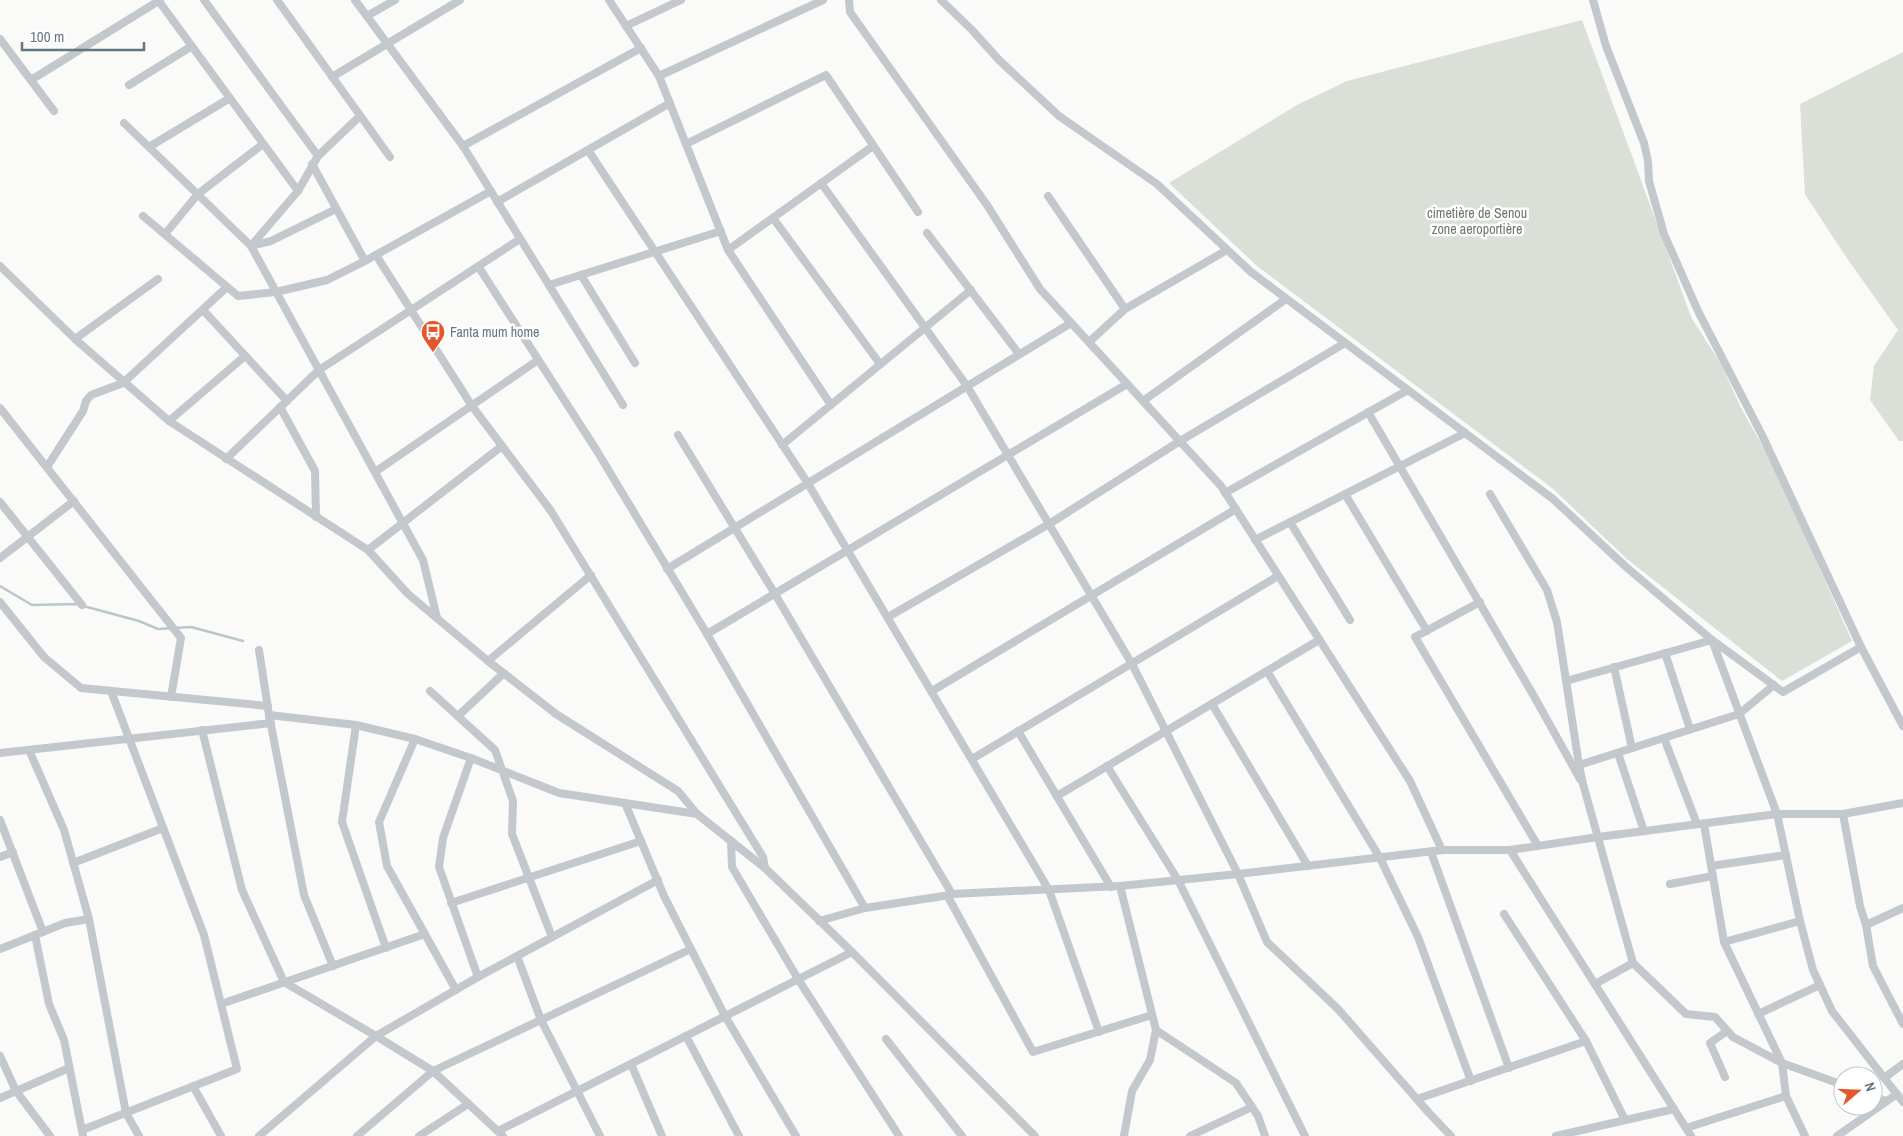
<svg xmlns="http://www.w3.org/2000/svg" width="1903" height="1136" font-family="'Archivo Narrow',sans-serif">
	<rect width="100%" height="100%" fill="#fafaf8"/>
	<g fill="#dadfd7">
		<path d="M1582,20l110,299 29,45 20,44 34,60 77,173 -70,40 -155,-122 -75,-71 -295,-222 -88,-83 128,-78 50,-24z"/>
		<path d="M1903,52v389h-4l-29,-41 4,-34 24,-36 -54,-76 -39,-60 -5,-90z"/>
	</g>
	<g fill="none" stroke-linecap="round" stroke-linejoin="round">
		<path stroke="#bbc7cb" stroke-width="2.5" d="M0,586l32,19 44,-1 63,17 19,8 33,-2 52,14"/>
		<g stroke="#c3c8cc" stroke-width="8">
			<path d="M158,0l140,191"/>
			<path d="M204,0l114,156"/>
			<path d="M277,0l113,157"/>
			<path d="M355,0l108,146 160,259"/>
			<path d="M609,0l50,76 69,174 103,155"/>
			<path d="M849,0l1,12 137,193 53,84 181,197 189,295 32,69"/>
			<path d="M941,0l31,30 27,30 60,56 98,68 94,88 302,227 72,67 87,74 71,52 78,-45"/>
			<path d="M1593,0l13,46 38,97 4,18 1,20 15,53 34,77 64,124 99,212 42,79"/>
			<path d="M367,16l28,-16"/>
			<path d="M626,26l55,-26"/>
			<path d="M0,39l54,72"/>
			<path d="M659,76l164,-76"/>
			<path d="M332,77l128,-77"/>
			<path d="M31,80l129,-80"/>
			<path d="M129,85l63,-39"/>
			<path d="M124,123l127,123 172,314 14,58"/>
			<path d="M686,144l140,-69 92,137"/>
			<path d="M463,146l178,-98"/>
			<path d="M149,147l81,-49"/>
			<path d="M588,150l219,332 242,408 50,142"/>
			<path d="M312,164l53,97"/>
			<path d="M821,183l146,203 165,278 106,210 29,68 71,67 91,104 22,23"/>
			<path d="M1048,196l77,113"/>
			<path d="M497,202l173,-99"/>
			<path d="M143,216l95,80 38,-4 51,-12 38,-19 126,-70"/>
			<path d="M773,218l107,146"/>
			<path d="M927,233l92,121"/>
			<path d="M165,234l33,-40 65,-50"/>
			<path d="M251,246l47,-55 20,-35 42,-40"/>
			<path d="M251,246l20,-5 65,-32"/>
			<path d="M728,250l145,-104"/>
			<path d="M376,255l96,151 79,105 212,346 2,11"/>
			<path d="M0,266l75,73 94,82 199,129 40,44 80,67 68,53 122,77 19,23 68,54 87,84 183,184"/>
			<path d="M478,266l119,185 110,183 158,274"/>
			<path d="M581,275l54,88"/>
			<path d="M549,285l172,-54"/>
			<path d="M203,310l84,91"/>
			<path d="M75,339l83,-60"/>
			<path d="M1089,342l36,-33 102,-59"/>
			<path d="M1143,401l143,-102"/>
			<path d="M280,407l35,64 1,46"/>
			<path d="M0,408l181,230 -10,59"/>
			<path d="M1368,412l167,286 45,81"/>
			<path d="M169,421l76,-65"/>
			<path d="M678,435l97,159 177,300 168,-8"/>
			<path d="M782,445l189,-155"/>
			<path d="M226,459l93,-89 201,-131"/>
			<path d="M47,467l36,-56 3,-10 5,-6 32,-12 104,-96"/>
			<path d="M375,472l163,-112"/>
			<path d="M1225,493l183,-103"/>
			<path d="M1345,494l82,137"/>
			<path d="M1490,494l57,96 10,32 22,143"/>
			<path d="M0,502l82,103"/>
			<path d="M1290,522l60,98"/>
			<path d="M1255,540l210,-107"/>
			<path d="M368,550l134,-104"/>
			<path d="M0,558l74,-57"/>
			<path d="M667,569l404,-246"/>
			<path d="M0,602l44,55 37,31 187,18"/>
			<path d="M1480,602l-65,35 123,209"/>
			<path d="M888,617l161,-93 131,-83 165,-98"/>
			<path d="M707,634l420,-250"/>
			<path d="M259,650l10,65 35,180 29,71"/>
			<path d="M1665,653l25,76"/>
			<path d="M488,661l103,-86"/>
			<path d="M1614,667l18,81"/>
			<path d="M1267,671l113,187 38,79 53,144"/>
			<path d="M1566,681l146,-41 65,174 23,107 13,49 19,41 71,91"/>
			<path d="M1774,685l-35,29 -160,51 4,19 50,179 53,51 29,3 18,20 49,26 61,22"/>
			<path d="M430,691l65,59 18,51 -1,33 40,103"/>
			<path d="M932,691l304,-182"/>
			<path d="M1212,704l96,162"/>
			<path d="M269,715l87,10 59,14 56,19 88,35 138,21"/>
			<path d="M458,716l46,-43"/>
			<path d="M356,725l-14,97 44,126"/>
			<path d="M202,730l40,160 42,92 92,54 57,35 70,65"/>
			<path d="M1018,731l93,156"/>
			<path d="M1664,738l33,86"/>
			<path d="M415,739l-36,83 8,44 69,124"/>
			<path d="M29,750l35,80 25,89 37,194 13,23"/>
			<path d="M0,753l271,-30"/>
			<path d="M1618,753l26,78"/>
			<path d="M471,758l-28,80 -4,29 39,110"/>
			<path d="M972,759l306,-183"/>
			<path d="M1107,766l71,114 127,256"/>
			<path d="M1057,796l262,-156"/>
			<path d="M625,803l39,93 61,120 71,120"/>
			<path d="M1843,814l17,92 6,19 37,-17"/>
			<path d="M0,820l43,112"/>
			<path d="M1704,824l20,118 58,121 4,33 19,40"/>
			<path d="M731,841l1,26 66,112 101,157"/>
			<path d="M1510,850l181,286"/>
			<path d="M1431,852l78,216"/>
			<path d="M0,857l13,-5"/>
			<path d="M73,863l90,-35"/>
			<path d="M1711,866l75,-11"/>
			<path d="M1670,884l43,-8"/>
			<path d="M947,895l86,157 119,-37"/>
			<path d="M451,903l190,-62"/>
			<path d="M1504,914l82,127 39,79"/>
			<path d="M819,921l46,-13 85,-13"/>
			<path d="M1866,925l7,41 30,58"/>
			<path d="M35,935l14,69 15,36 19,96"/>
			<path d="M1724,942l76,-21"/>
			<path d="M0,949l65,-26 24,-4"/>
			<path d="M517,956l24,64 59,116"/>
			<path d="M1595,984l38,-21"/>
			<path d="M221,1004l204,-70"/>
			<path d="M1758,1014l62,-29"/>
			<path d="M1156,1030l80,53 22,33 7,20"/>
			<path d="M686,1036l53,100"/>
			<path d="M886,1039l76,97"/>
			<path d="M0,1056l16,35 34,45"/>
			<path d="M631,1064l31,72"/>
			<path d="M1725,1077l-15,-34 17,-12"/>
			<path d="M1884,1078l19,-14"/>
			<path d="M193,1086l28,50"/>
			<path d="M1873,1096l13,5"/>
			<path d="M0,1098l69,-30"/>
			<path d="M1417,1099l169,-58"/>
			<path d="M1686,1128l100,-32"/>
			<path d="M82,1130l155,-61 -33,-134 -93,-244"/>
			<path d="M498,1131l354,-179"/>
			<path d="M259,1136l117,-100 102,-59 180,-97"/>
			<path d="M357,1136l76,-65 258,-122"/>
			<path d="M419,1136l49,-32"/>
			<path d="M1124,1136l8,-45 18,-31 6,-30 -36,-144 118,-12 204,-24h68l88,-13 179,-23h66l60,-11"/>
			<path d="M1190,1136l62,-29"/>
			<path d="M1556,1136l118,-27"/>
			<path d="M1837,1136l60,-42"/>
		</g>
	</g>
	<defs>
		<symbol id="bus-pin" viewBox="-11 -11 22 30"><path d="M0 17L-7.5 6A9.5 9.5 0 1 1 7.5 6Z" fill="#e4572e" stroke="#fff"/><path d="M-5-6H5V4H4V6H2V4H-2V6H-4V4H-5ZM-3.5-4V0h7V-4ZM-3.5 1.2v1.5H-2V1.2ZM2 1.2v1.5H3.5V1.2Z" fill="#fff"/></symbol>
	</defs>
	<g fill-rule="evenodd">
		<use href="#bus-pin" x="419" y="318" width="28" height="38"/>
	</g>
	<g text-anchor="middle" stroke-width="5" stroke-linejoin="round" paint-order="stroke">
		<g font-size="14" fill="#687a64" stroke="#fff">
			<text x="1477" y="218">cimetière de Senou<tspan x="1477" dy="16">zone aeroportière</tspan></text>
		</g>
		<g font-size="14" fill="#657683" stroke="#fff" text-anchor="start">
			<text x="450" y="337">Fanta mum home</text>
		</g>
	</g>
	<g transform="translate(1858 1091) rotate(71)"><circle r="24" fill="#ffffff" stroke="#c1c8cd"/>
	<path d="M0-4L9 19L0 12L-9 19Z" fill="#e4572e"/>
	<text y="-8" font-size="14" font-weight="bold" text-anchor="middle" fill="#657683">N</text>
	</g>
	<path d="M22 42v8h122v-8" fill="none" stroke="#657683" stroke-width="2.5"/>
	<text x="30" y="42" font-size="15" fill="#657683" stroke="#ffffff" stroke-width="4" paint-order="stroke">100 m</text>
</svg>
